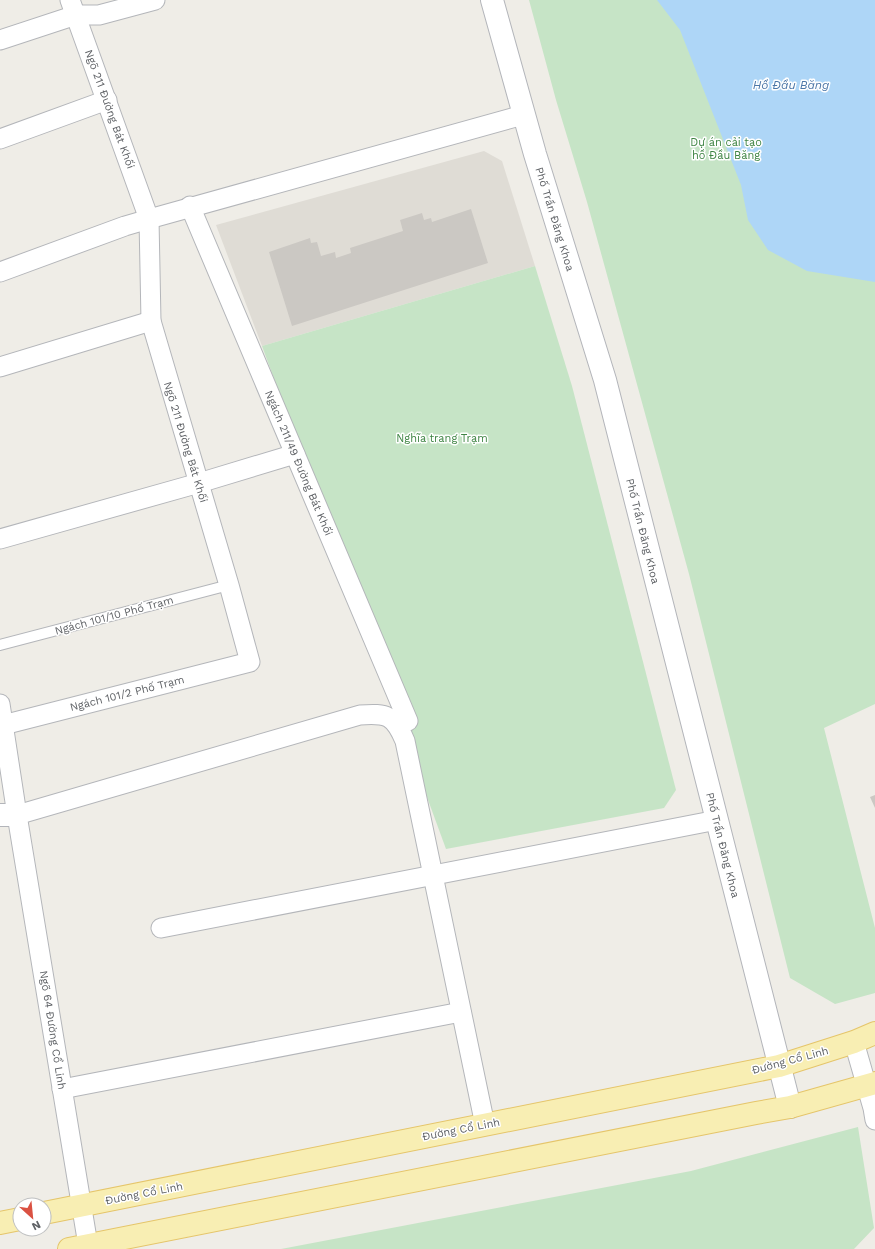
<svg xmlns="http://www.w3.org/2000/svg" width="875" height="1249" font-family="'Work Sans',sans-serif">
	<rect width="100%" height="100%" fill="#efede7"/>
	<path fill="#dfdcd5" d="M484,151l18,10 33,105 -273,80 -46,-121z"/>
	<g fill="#c6e4c6">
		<path d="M529,0h346v704l-51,24 51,200v65l-40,11 -45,-26 -101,-404 -102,-372 -31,-102z"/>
		<path d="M535,266l37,120 104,404 -12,18 -218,41 -184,-503z"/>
		<path d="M858,1127l16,101 -20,21h-573l410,-78z"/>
	</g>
	<path fill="#aed6f7" d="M657,0h218v282l-68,-11 -39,-21 -20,-30 -7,-35 -61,-155z"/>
	<g fill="#cbc8c3">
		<path d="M471,209l17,54 -196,63 -23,-74 41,-14 1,5 6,-1 4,14 14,-4 1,6 15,-5 -1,-5 53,-17 -3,-11 22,-7 2,7 7,-2 1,4z"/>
		<path d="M875,795v13l-5,-11z"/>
	</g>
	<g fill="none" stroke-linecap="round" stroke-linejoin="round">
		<defs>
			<path id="lane" d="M0,645l229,-60"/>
			<g id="street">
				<path d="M0,40l76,-25h23l56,-15"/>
				<path d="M0,139l107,-39"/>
				<path d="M190,206l218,515"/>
				<path d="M0,272l125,-46 24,-7 374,-104"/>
				<path d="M0,367l151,-46"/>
				<path d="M0,539l199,-56 96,-29"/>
				<path d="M0,704l17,111 71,430"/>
				<path d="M3,725l247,-63 -21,-77 -78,-264 -2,-102 -79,-219"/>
				<path d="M17,815l343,-100c27,-2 34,0 45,26l80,384"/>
				<path d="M161,928l556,-108"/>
				<path d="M854,1042l19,66 2,12"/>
				<path d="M62,1089l399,-77"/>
			</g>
			<g id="secondary">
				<path d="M492,0l43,154 70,226 185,727"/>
				<path d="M0,815h17"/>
			</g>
			<g id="primary">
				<path d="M44,1213l735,-147 75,-24 21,-9"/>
				<path d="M0,1223l20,-4"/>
				<path d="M69,1249l687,-136 34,-6 85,-24"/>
			</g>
		</defs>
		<use href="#lane" stroke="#b4b6ba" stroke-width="12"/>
		<use href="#street" stroke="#b4b6ba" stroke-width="21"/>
		<use href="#secondary" stroke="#b3b5ba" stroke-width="24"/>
		<use href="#primary" stroke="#e5c56a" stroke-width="24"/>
		<use href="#lane" stroke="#fff" stroke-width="10"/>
		<use href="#street" stroke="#fff" stroke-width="19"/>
		<use href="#secondary" stroke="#fff" stroke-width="22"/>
		<use href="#primary" stroke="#f8eeb3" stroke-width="22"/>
	</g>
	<g text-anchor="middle" stroke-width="3" stroke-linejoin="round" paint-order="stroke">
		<g font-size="11" fill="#5e6165" stroke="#fff">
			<text transform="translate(110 109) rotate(70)" y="4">Ngõ 211 Đường Bát Khối</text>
			<text transform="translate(555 219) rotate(73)" y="4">Phố Trần Đăng Khoa</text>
			<text transform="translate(186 442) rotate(73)" y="4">Ngõ 211 Đường Bát Khối</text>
			<text transform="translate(299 463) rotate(67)" y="4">Ngách 211/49 Đường Bát Khối</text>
			<text transform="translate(643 531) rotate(76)" y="4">Phố Trần Đăng Khoa</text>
			<text transform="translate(114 615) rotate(-15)" y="4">Ngách 101/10 Phố Trạm</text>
			<text transform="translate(127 693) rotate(-14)" y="4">Ngách 101/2 Phố Trạm</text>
			<text transform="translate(723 845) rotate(76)" y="4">Phố Trần Đăng Khoa</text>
			<text transform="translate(53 1030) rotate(81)" y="4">Ngõ 64 Đường Cổ Linh</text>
			<text transform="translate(790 1060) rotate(-15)" y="4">Đường Cổ Linh</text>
			<text transform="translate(461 1129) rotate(-11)" y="4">Đường Cổ Linh</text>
			<text transform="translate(144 1193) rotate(-11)" y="4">Đường Cổ Linh</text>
		</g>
		<g font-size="11" fill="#3e8443" stroke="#fff">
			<text x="726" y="146">Dự án cải tạo<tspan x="726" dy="13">hồ Đầu Băng</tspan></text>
			<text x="442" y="442">Nghĩa trang Trạm</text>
		</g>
		<g font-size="12" font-style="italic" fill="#4c77a8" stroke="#fff">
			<text x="791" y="89">Hồ Đầu Băng</text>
		</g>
	</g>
	<g transform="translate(32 1217) rotate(153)"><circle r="19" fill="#ffffff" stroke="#bfc0c1"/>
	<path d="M0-3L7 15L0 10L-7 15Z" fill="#da5142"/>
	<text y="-6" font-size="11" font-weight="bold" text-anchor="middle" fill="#5e6165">N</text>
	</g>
</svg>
